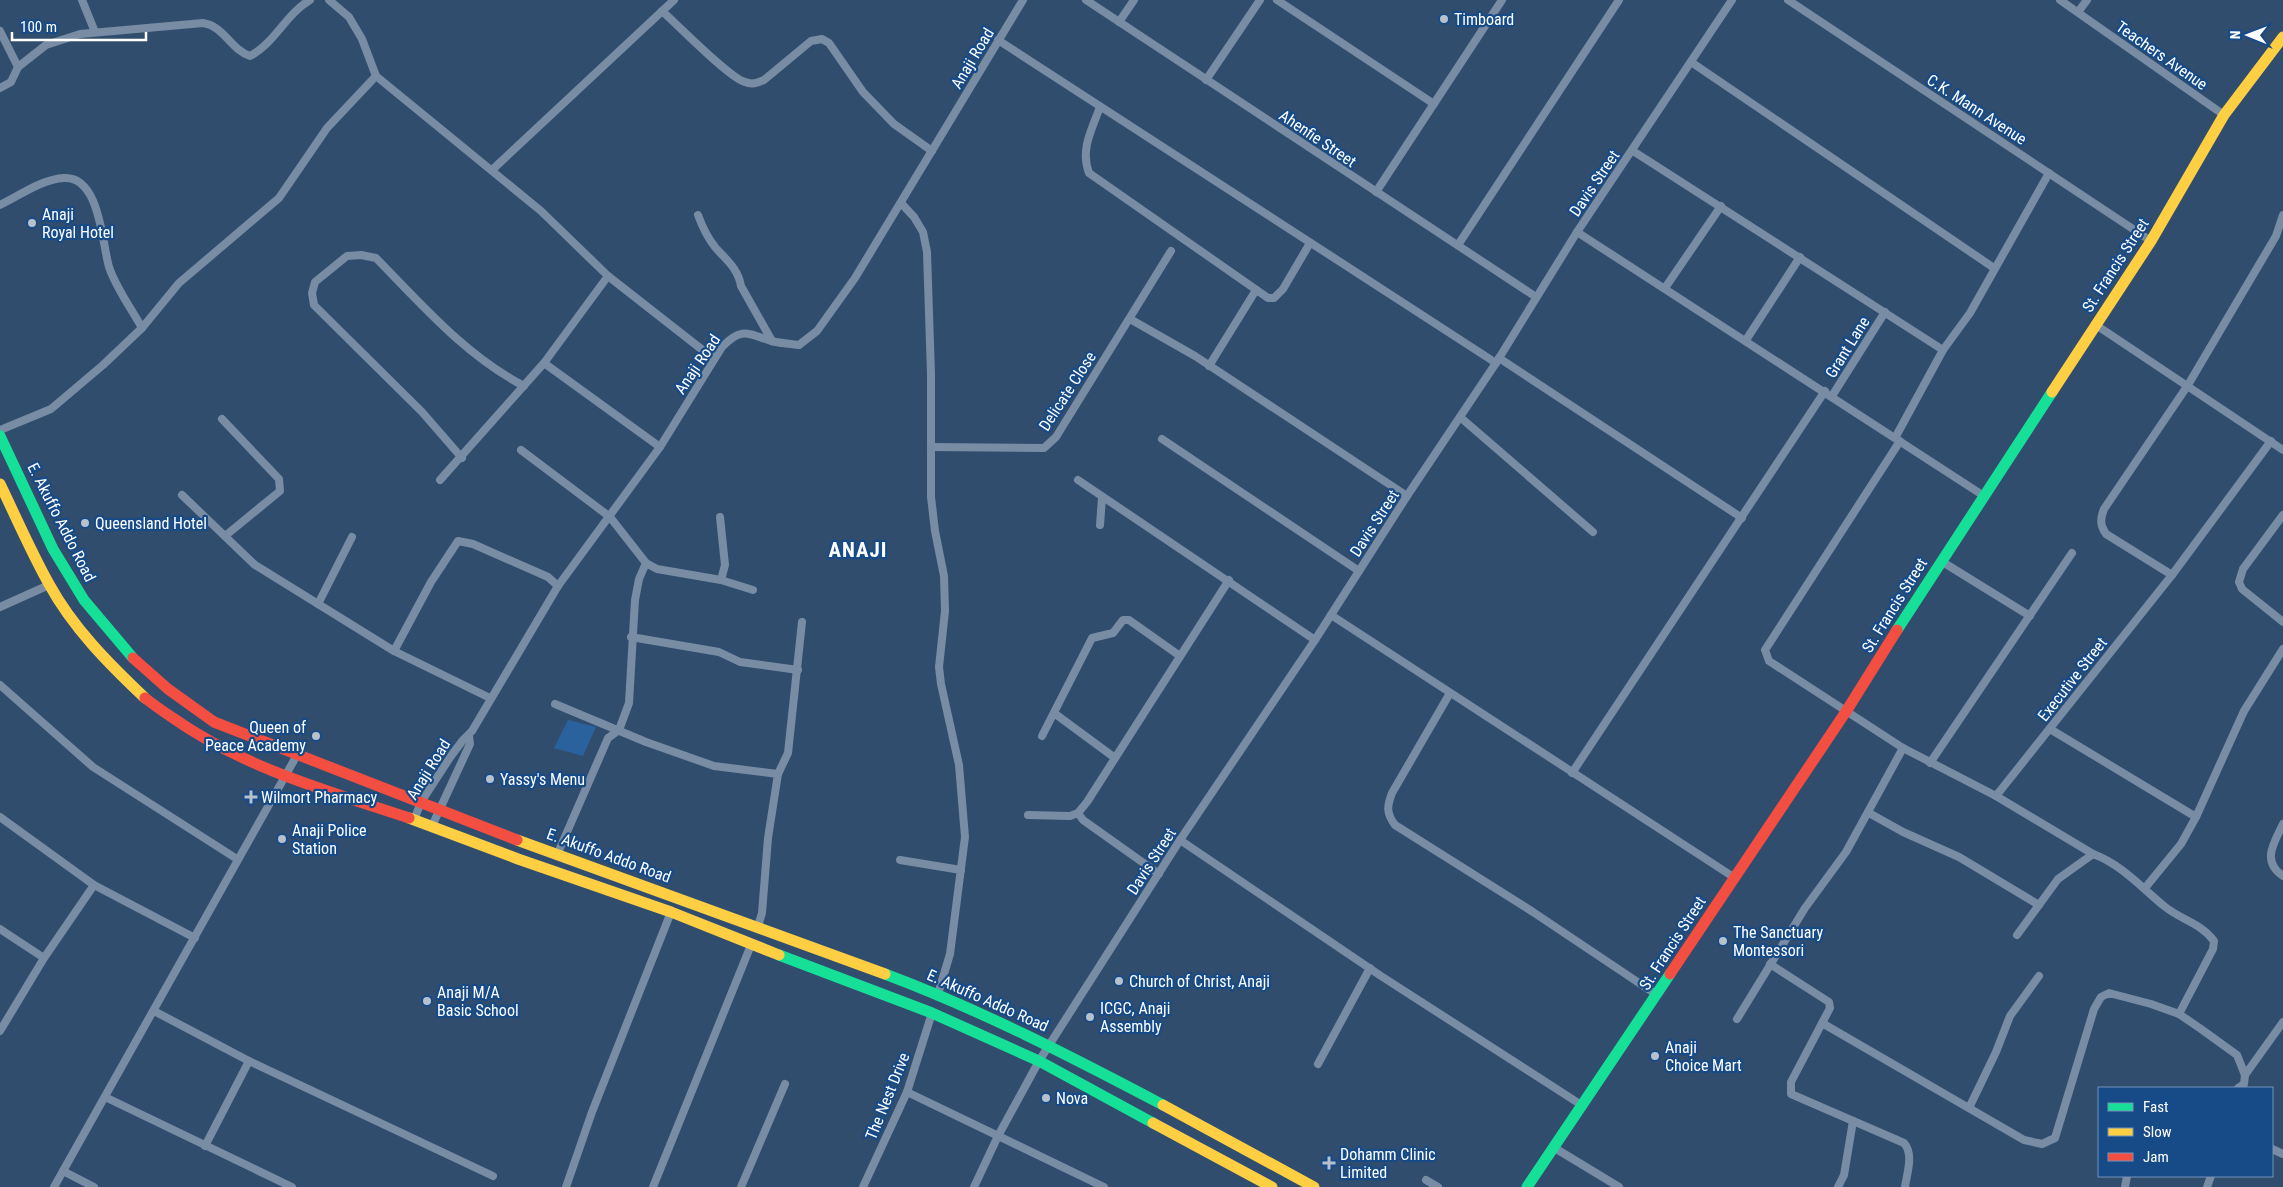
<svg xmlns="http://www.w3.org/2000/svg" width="2283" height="1187" font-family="'Roboto Condensed',sans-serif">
	<rect width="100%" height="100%" fill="#314d6e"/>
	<path fill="#2a629e" d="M568,720l28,7 -13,29 -29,-8z"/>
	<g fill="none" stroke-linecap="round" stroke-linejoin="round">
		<g stroke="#788ca4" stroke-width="8">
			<path d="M82,0l13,32"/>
			<path d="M329,0l20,17 13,22 14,37"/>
			<path d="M1086,0l450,297"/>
			<path d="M1277,0l157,104"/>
			<path d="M1788,0l363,241"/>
			<path d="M2060,0l164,115"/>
			<path d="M662,11c16,14 67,67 83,71 7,3 12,1 19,-2l47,-39 11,-2 7,4 34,49 31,32 38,27"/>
			<path d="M2078,12l9,-12"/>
			<path d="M1119,22l15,-22"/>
			<path d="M0,31l18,36"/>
			<path d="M998,40l498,323"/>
			<path d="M1691,62l303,206"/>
			<path d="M1206,80l54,-80"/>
			<path d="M0,88l11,-6 7,-15 28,-22 34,-11 123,-11c21,3 28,27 47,33 24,-12 36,-42 60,-56"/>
			<path d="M1100,107c-8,22 -20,42 -11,66l179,125h6l9,-9 27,-46"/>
			<path d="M1633,151l310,199"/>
			<path d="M492,170l182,-170"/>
			<path d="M1376,192l126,-192"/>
			<path d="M901,203l13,14 9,15 4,20 4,122v123l4,34 9,45 1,35 -6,56 2,17 18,81 6,72 -15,117 -12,40"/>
			<path d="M0,205c19,-9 42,-26 64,-27 36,-2 38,65 45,89 7,21 22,41 33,61"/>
			<path d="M698,215c4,11 9,22 17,32 11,13 23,21 26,39l31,55"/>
			<path d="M1577,232l407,264"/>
			<path d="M1458,245l161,-245"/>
			<path d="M1665,288l56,-82"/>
			<path d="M1130,319l65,37 212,140"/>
			<path d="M2096,325l187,125"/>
			<path d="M1746,340l54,-83"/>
			<path d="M1499,358l243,160"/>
			<path d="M544,363l116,84"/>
			<path d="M1209,366l47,-76"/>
			<path d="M1832,396l53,-84"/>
			<path d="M1460,417l133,115"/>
			<path d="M222,419l57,60 1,12 -55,45"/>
			<path d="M0,430l51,-21 52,-44 39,-37 37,-45 100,-85 48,-70 49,-52 165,135 67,65 106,83"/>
			<path d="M1895,438l48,-88 27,-37 79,-140"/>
			<path d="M1162,439l197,132"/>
			<path d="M1900,441l-135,209 4,11 134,87 93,48 176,-221 99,-134"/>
			<path d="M931,447l113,1 12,-11 115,-186"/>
			<path d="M521,450l89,67 36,46 11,6 64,11 32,10"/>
			<path d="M462,458l-40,-46 -108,-107 -2,-12 3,-11 32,-26 14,-1 15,3c46,47 90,98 148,128"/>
			<path d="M440,480l104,-117 64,-87"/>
			<path d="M1078,480l237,160"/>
			<path d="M182,495l73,70 139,86 96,47"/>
			<path d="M2283,515l-40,54 -4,13 3,7 41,33"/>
			<path d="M720,517l5,48 -4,15"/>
			<path d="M1100,525l2,-27"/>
			<path d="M1941,561l89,55"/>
			<path d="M2172,575l-66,-41c-6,-9 -6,-15 -2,-25l84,-124 88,-149 7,-21"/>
			<path d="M318,604l34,-67"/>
			<path d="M0,607l49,-22"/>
			<path d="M1331,615l404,263"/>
			<path d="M631,637l88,15 21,10 58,8"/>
			<path d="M394,651l37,-69 27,-41 15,3 75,33 10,9"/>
			<path d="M0,685l93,82 144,92"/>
			<path d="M1450,693l-58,100c-5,13 -6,20 3,32l138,87 124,83"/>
			<path d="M555,704l91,38 68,24 64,8"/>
			<path d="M1054,713l61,45"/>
			<path d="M2050,729l146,88"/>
			<path d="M1042,736l50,-98 21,-5 10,-13h6l51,36"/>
			<path d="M1930,763l142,-210"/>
			<path d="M1572,773l253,-382"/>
			<path d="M1996,796l97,58"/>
			<path d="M1078,813l5,7 76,54"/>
			<path d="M1869,813l34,19 56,25 80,48 -22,30"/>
			<path d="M1028,815l42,1 8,-3 9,-11 142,-222"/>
			<path d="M0,817l94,68 101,53"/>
			<path d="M414,820l7,-18 30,-46 12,-16 9,-9 86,-145 102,-139 62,-100c19,-20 25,-14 49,-6 9,2 19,3 28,4l18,-14 38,-53 168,-278"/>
			<path d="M2283,824c-9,19 -22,37 0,52"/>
			<path d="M432,826l38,-82 -1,-8"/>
			<path d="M1180,840l201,136 202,130"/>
			<path d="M557,855l51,-117 11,-8 10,-27 6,-103 4,-21 7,-16"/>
			<path d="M900,860l61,10"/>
			<path d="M2145,888l36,-44 15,-27 48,-106 39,-62"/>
			<path d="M2039,905l19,-26 35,-25c28,10 49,34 71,52 17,14 37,17 50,35l-1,8 -34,65"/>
			<path d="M758,926l4,-13 6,-75 10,-64 10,-21 14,-131"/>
			<path d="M0,929l44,29 50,-73"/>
			<path d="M1770,964l59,38 1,6 -39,74v12l113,49c10,11 3,30 1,44"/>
			<path d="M154,1011l95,50 244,115"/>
			<path d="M1737,1019l68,-111 41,-56 57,-104"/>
			<path d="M1822,1023l202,117 18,4 13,-6 39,-129 7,-12 8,-4 42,11 28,10 22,15 36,26 8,20 -1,9 -6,4"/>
			<path d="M0,1031l44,-73"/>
			<path d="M1318,1064l52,-96"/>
			<path d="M2245,1075l38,-53"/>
			<path d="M907,1092l197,95"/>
			<path d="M105,1097l187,90"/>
			<path d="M1969,1108l27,-56 14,-36 29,-40"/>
			<path d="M205,1146l44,-85"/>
			<path d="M1553,1147l66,40"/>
			<path d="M2272,1149l11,5"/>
			<path d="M63,1171l31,16"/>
			<path d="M1426,1180l12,7"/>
			<path d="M54,1187l243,-432"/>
			<path d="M566,1187l26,-75 79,-200"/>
			<path d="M653,1187l98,-242"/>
			<path d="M741,1187l44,-103"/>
			<path d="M863,1187l44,-95 25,-79"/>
			<path d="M974,1187l24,-51 41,-75 141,-221 135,-200 92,-144 89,-133 81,-131 155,-232"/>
			<path d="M1838,1187l6,-12 9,-54"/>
			<path d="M2125,1187l2,-11"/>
			<path d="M2207,1187l4,-11"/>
		</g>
		<g stroke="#16e098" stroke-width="11">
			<path d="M0,436l53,113 31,51 49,58"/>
			<path d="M1897,630l155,-238"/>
			<path d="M779,955l153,58 107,48 114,62"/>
			<path d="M885,974c96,36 187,83 278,131"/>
			<path d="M1527,1187l143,-213"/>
		</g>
		<g stroke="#ffcf43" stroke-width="11">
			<path d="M2052,392l99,-151 73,-126 59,-78"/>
			<path d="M0,484c16,33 31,68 49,100 24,44 60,80 96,114"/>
			<path d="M409,818l109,41 153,53 108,43"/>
			<path d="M517,840l368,134"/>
			<path d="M1163,1105l151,82"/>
			<path d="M1153,1123l119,64"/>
		</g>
		<g stroke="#f24e42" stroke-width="11">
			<path d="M133,658l35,31 46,33 303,118"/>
			<path d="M145,698c9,7 19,14 28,20 71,50 155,73 236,100"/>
			<path d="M1670,974l177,-264 50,-80"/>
		</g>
	</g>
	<g fill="#b7c1cc" stroke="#174b88" stroke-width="2">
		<circle cx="1444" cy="19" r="5"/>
		<circle cx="32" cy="223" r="5"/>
		<circle cx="85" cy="523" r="5"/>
		<circle cx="316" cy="736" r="5"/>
		<circle cx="490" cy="779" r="5"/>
		<path d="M248.5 789.5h5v5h5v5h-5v5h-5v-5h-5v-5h5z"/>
		<circle cx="282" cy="839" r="5"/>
		<circle cx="1723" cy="941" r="5"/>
		<circle cx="1119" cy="981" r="5"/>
		<circle cx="427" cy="1001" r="5"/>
		<circle cx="1090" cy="1017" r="5"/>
		<circle cx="1655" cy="1056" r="5"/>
		<circle cx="1046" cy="1098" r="5"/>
		<path d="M1326.5 1155.5h5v5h5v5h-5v5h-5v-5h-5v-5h5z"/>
	</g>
	<g text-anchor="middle" stroke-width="4.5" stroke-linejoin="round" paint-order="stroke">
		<g font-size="16" fill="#fff" stroke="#174b88" text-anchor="start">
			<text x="1454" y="25">Timboard</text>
			<text x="42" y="220">Anaji<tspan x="42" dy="18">Royal Hotel</tspan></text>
			<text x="95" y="529">Queensland Hotel</text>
			<text x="306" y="733" text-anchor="end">Queen of<tspan x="306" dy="18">Peace Academy</tspan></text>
			<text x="500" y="785">Yassy's Menu</text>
			<text x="261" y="803">Wilmort Pharmacy</text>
			<text x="292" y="836">Anaji Police<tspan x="292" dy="18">Station</tspan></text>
			<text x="1733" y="938">The Sanctuary<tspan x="1733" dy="18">Montessori</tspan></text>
			<text x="1129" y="987">Church of Christ, Anaji</text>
			<text x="437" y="998">Anaji M/A<tspan x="437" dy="18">Basic School</tspan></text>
			<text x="1100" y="1014">ICGC, Anaji<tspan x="1100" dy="18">Assembly</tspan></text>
			<text x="1665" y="1053">Anaji<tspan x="1665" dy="18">Choice Mart</tspan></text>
			<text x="1056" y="1104">Nova</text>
			<text x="1340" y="1160">Dohamm Clinic<tspan x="1340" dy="18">Limited</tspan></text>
		</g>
		<g font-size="16" fill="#fff" stroke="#174b88">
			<text transform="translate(2162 55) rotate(35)" y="6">Teachers Avenue</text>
			<text transform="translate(972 58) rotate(-59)" y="6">Anaji Road</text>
			<text transform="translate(1977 109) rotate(33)" y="6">C.K. Mann Avenue</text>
			<text transform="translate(1318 138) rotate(34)" y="6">Ahenfie Street</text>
			<text transform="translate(1594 183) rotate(-56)" y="6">Davis Street</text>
			<text transform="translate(2115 265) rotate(-57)" y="6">St. Francis Street</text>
			<text transform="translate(1847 347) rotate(-58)" y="6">Grant Lane</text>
			<text transform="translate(697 364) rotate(-56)" y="6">Anaji Road</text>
			<text transform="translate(1067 391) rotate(-57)" y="6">Delicate Close</text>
			<text transform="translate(62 522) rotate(63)" y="6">E. Akuffo Addo Road</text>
			<text transform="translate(1374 523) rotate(-57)" y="6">Davis Street</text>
			<text transform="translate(1894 605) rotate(-58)" y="6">St. Francis Street</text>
			<text transform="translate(2072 679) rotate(-52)" y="6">Executive Street</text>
			<text transform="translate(428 769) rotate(-58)" y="6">Anaji Road</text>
			<text transform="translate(609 855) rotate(20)" y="6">E. Akuffo Addo Road</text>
			<text transform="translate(1151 861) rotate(-57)" y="6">Davis Street</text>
			<text transform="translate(1672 943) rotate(-57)" y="6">St. Francis Street</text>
			<text transform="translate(988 1000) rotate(24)" y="6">E. Akuffo Addo Road</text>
			<text transform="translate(887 1096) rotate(-68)" y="6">The Nest Drive</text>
		</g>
		<g font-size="21" font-weight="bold" letter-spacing="1" fill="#fff" stroke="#174b88">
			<text x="858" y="557">ANAJI</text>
		</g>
	</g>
	<rect x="2098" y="1087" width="175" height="90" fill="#174b88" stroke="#7493b8"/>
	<rect x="2108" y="1103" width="25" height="8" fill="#16e098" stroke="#7493b8"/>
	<text x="2143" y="1112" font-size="15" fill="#ffffff">Fast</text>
	<rect x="2108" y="1128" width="25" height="8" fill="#ffcf43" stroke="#7493b8"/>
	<text x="2143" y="1137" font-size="15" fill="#ffffff">Slow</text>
	<rect x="2108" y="1153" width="25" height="8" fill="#f24e42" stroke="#7493b8"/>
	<text x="2143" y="1162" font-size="15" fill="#ffffff">Jam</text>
	<g transform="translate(2248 35) rotate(271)" stroke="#174b88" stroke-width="4" paint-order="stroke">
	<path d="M0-4L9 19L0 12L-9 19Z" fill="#ffffff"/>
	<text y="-8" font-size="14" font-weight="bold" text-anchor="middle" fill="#ffffff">N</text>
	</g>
	<path d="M12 32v8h134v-8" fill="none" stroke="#ffffff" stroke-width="2.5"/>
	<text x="20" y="32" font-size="15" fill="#ffffff" stroke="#174b88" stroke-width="4" paint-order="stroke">100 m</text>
</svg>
